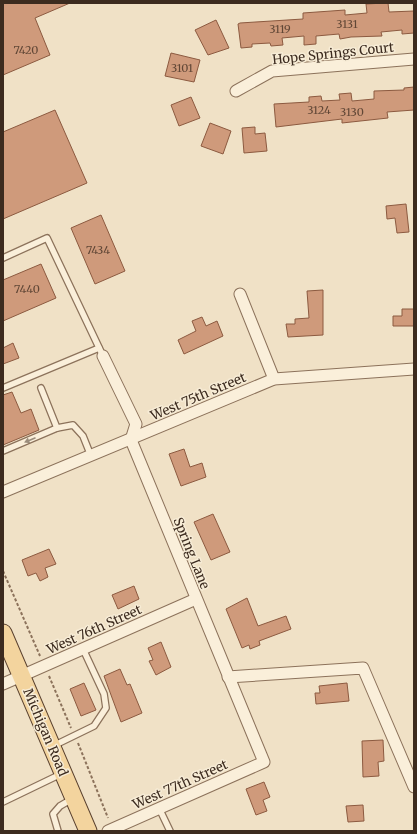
<svg xmlns="http://www.w3.org/2000/svg" width="417" height="834" font-family="Merriweather,serif">
	<rect width="100%" height="100%" fill="#f0e1c6"/>
	<g fill="#cf9a7b" stroke="#8c5a40">
		<path d="M3,3h67l-35,15 15,37 -47,20z"/>
		<path d="M385,3h3l1,9 25,-1v22l-12,1v-4l-21,2 1,4 -31,1 -11,2 -1,-5 -23,2v8l-12,1v-9l-22,2 1,7 -12,1 -1,-3 -18,1v3l-11,1 -3,-24 2,-1 63,-4v-6l42,-3v5l22,-2 -1,-9z"/>
		<path d="M216,20l13,28 -21,7 -13,-25z"/>
		<path d="M171,53l29,7 -6,22 -29,-6z"/>
		<path d="M414,87v23l-27,2 1,6 -46,5v-4l-66,8 -2,-23 35,-2v-5l12,-1 1,5 18,-1 -1,-6 12,-1 1,8 22,-2v-8l30,-1v-2z"/>
		<path d="M191,97l9,21 -21,8 -8,-21z"/>
		<path d="M55,110l32,73 -84,36v-87z"/>
		<path d="M210,123l21,8 -8,23 -22,-8z"/>
		<path d="M255,127v7l10,-1 2,18 -23,2 -2,-25z"/>
		<path d="M406,204l3,28 -12,1 -2,-15 -8,1 -1,-13z"/>
		<path d="M101,215l24,56 -30,13 -24,-56z"/>
		<path d="M41,264l15,34 -53,23v-41z"/>
		<path d="M323,290v45l-35,2 -2,-13h9v-5l14,-1 -2,-27z"/>
		<path d="M402,309h12v17h-21v-10h9z"/>
		<path d="M202,317l4,9 11,-5 6,15 -39,18 -6,-14 18,-9 -4,-10z"/>
		<path d="M13,343l6,15 -16,6v-16z"/>
		<path d="M12,392l9,21 10,-4 8,21 -36,15v-50z"/>
		<path d="M184,449l6,18 12,-4 4,14 -25,9 -12,-32z"/>
		<path d="M213,514l17,38 -19,8 -17,-38z"/>
		<path d="M49,549l7,15 -11,4 3,9 -8,4 -4,-8 -8,3 -6,-16z"/>
		<path d="M134,586l5,13 -21,10 -6,-14z"/>
		<path d="M247,598l11,28 28,-10 5,13 -32,12 1,4 -10,4 -1,-4 -7,3 -16,-39z"/>
		<path d="M161,642l10,25 -15,8 -7,-14 4,-1 -5,-12z"/>
		<path d="M120,669l7,16 3,-1 12,29 -21,9 -17,-46z"/>
		<path d="M84,683l12,27 -15,6 -11,-27z"/>
		<path d="M347,683l2,18 -33,3 -1,-11h5l-1,-7z"/>
		<path d="M383,740l1,21 -6,1 1,14 -16,1 -1,-36z"/>
		<path d="M264,782l6,15 -7,3 4,11 -11,4 -10,-26z"/>
		<path d="M363,805l1,16 -16,1 -2,-16z"/>
	</g>
	<g fill="none" stroke-linecap="round" stroke-linejoin="round">
		<defs>
			<g id="service">
				<path d="M3,258l44,-20 56,118"/>
				<path d="M3,388l96,-40"/>
				<path d="M41,388l16,40"/>
				<path d="M3,451l54,-23 16,-3 10,11 8,20"/>
				<path d="M53,746l41,-20 12,-18 -2,-14 -21,-45"/>
				<path d="M3,802l58,-28"/>
				<path d="M159,808l11,23"/>
				<path d="M58,831l-5,-17 7,-8 12,-7"/>
			</g>
			<g id="minor">
				<path d="M236,91l36,-20 142,-12"/>
				<path d="M240,294l34,85"/>
				<path d="M103,356l33,68 -5,16 133,322 -156,69"/>
				<path d="M3,492l271,-113 140,-10"/>
				<path d="M228,677l135,-9 51,119"/>
				<path d="M3,684l193,-85"/>
			</g>
			<path id="primary" d="M3,633l85,198"/>
		</defs>
		<use href="#service" stroke="#8c725b" stroke-width="8"/>
		<use href="#minor" stroke="#8c725b" stroke-width="13"/>
		<use href="#primary" stroke="#5a412f" stroke-width="19"/>
		<g stroke="#8c725b" stroke-width="2" stroke-dasharray="3 2" stroke-linecap="butt">
			<path d="M3,571l37,85"/>
			<path d="M49,676l22,52"/>
			<path d="M78,743l30,75"/>
		</g>
		<use href="#service" stroke="#faefda" stroke-width="5.5"/>
		<use href="#minor" stroke="#faefda" stroke-width="11"/>
		<use href="#primary" stroke="#f3d49e" stroke-width="17"/>
	</g>
	<defs><path id="oneway-solid" d="M-6-.8H1V-3.2L6.5 0L1 3.2V.8H-6Z"/></defs>
	<use fill="#9b8d7c" href="#oneway-solid" transform="translate(30 440) rotate(157)"/>
	<g text-anchor="middle" stroke-width="3" stroke-linejoin="round" paint-order="stroke">
		<g font-size="11" fill="#614736">
			<text x="347" y="28">3131</text>
			<text x="280" y="33">3119</text>
			<text x="26" y="54">7420</text>
			<text x="182" y="72">3101</text>
			<text x="319" y="114">3124</text>
			<text x="352" y="116">3130</text>
			<text x="98" y="254">7434</text>
			<text x="27" y="293">7440</text>
		</g>
		<g font-size="13" fill="#3c2b1f" stroke="#f7ecd6">
			<text transform="translate(333 53) rotate(-6)" y="5">Hope Springs Court</text>
			<text transform="translate(198 396) rotate(-23)" y="5">West 75th Street</text>
			<text transform="translate(192 553) rotate(68)" y="5">Spring Lane</text>
			<text transform="translate(94 629) rotate(-24)" y="5">West 76th Street</text>
			<text transform="translate(46 732) rotate(67)" y="5">Michigan Road</text>
			<text transform="translate(180 784) rotate(-24)" y="5">West 77th Street</text>
		</g>
	</g>
	<rect width="417" height="834" fill="none" stroke="#3c2b1f" stroke-width="8"/>
</svg>
